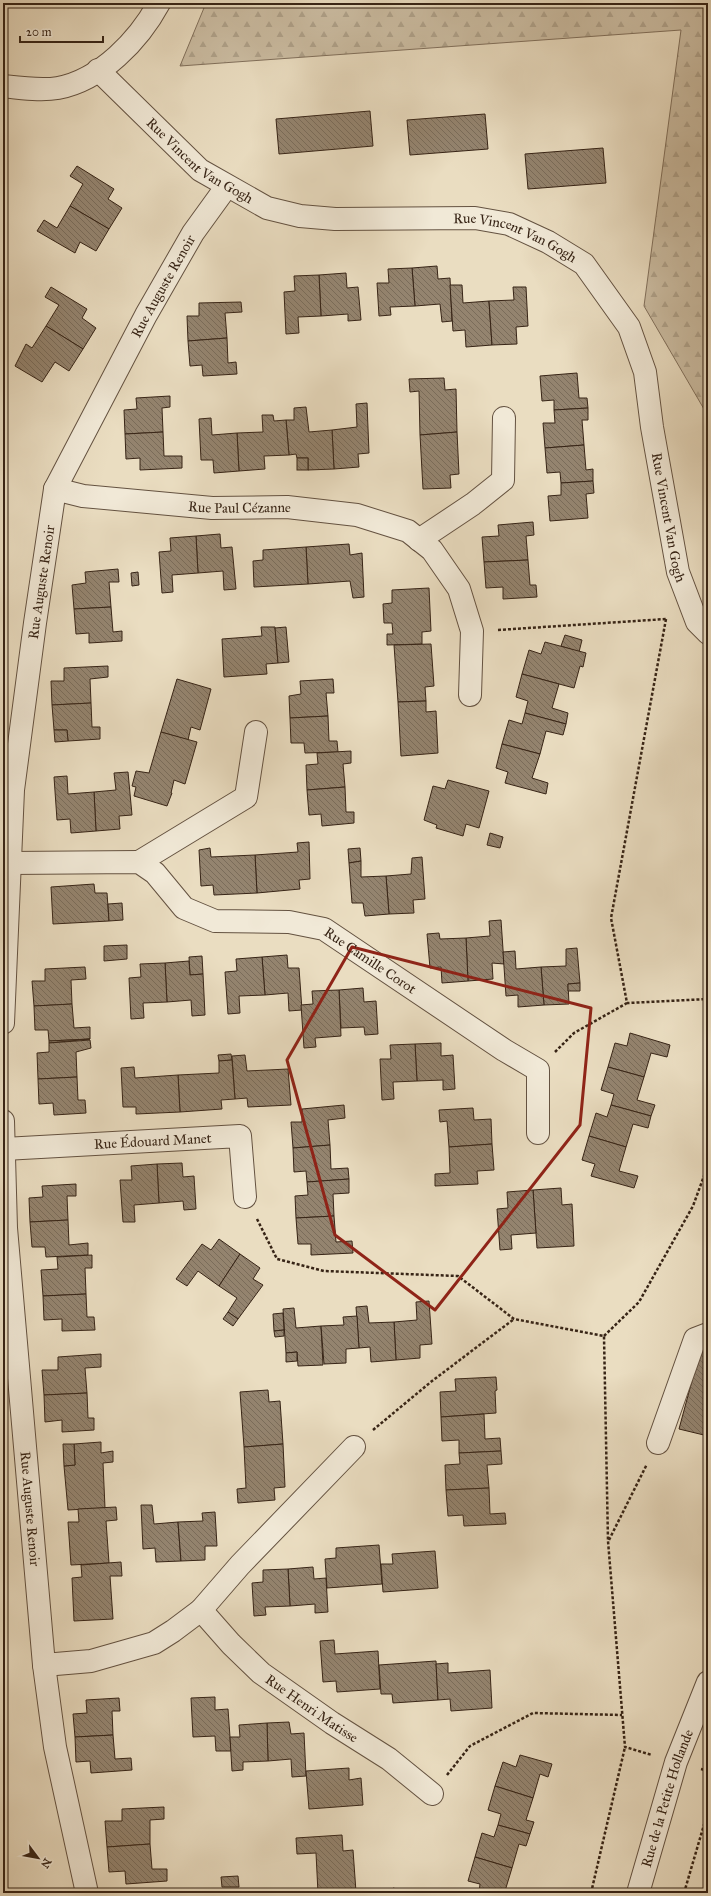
<svg xmlns="http://www.w3.org/2000/svg" width="711" height="1896" font-family="'IM FELL Great Primer',serif">
	<defs>
		<pattern id="forest-firs" width="22" height="20" patternUnits="userSpaceOnUse"><rect width="22" height="20" fill="#ccbea4"/><path d="M5 1l3.5 6h-7zM16 11l3.5 6h-7z" fill="#b0a38c"/></pattern>
		<pattern id="building-back-hatch" width="6" height="6" patternUnits="userSpaceOnUse"><rect width="6" height="6" fill="#94846f"/><path d="M-1 5l2 2M0 0l6 6M5-1l2 2" fill="none" stroke="#7a6c5a"/></pattern>
	</defs>
	<rect width="100%" height="100%" fill="#eaddc1"/>
	<filter id="stains"><feTurbulence type="fractalNoise" baseFrequency=".005" numOctaves="4"/><feColorMatrix values="0 0 0 0 .2 0 0 0 0 .09 0 0 0 0 .02 0 0 0 .5 -.17"/></filter>
	<radialGradient id="worn" r=".72"><stop offset=".6" stop-color="#630" stop-opacity="0"/><stop offset="1" stop-color="#630" stop-opacity=".3"/></radialGradient>
	<path fill="url(#forest-firs)" stroke="#82715d" d="M206,3h502v413l-64,-110 37,-276 -501,36z"/>
	<g fill="url(#building-back-hatch)" stroke="#372416">
		<path d="M370,111l3,35 -94,8 -3,-35z"/>
		<path d="M485,114l3,35 -78,6 -3,-35z"/>
		<path d="M603,148l3,35 -78,6 -3,-35z"/>
		<path d="M77,166l37,23 -6,10 14,9 -13,21 -39,-23 13,-22 -13,-8z"/>
		<path d="M70,206l39,23 -13,22 -16,-9 -5,11 -38,-22 7,-11 13,8z"/>
		<path d="M437,266l1,13 12,-1 2,43 -10,1 -2,-18 -25,2 -3,-38z"/>
		<path d="M412,268l3,38 -25,1 1,8 -12,1 -2,-33h12l-1,-14z"/>
		<path d="M346,273l1,15 11,-1 3,33 -13,1v-7l-27,2 -2,-41z"/>
		<path d="M319,275l2,41 -23,1 1,16 -13,1 -2,-42 11,-1 -1,-15z"/>
		<path d="M450,285h12l1,18 26,-2 3,44 -26,2 -1,-17 -12,1z"/>
		<path d="M51,287l36,22 -5,9 14,10 -13,21 -37,-23 13,-21 -14,-8z"/>
		<path d="M513,287h13l2,39 -12,1 1,17 -25,1 -3,-44 25,-1z"/>
		<path d="M241,302l1,10 -17,1 2,25 -39,3 -1,-25h12v-13z"/>
		<path d="M46,326l37,23 -14,22 -14,-9 -13,20 -27,-16 11,-22 6,4z"/>
		<path d="M227,338l1,25 8,-1 1,12 -34,2 -1,-11 -12,1 -2,-25z"/>
		<path d="M577,373l2,25h8l1,10 -34,2v-10l-12,1 -2,-25z"/>
		<path d="M444,378l1,12 11,-1 1,43 -37,3 -1,-44 -9,1 -1,-13z"/>
		<path d="M170,396v11l-8,1 1,24 -38,2 -1,-24 13,-1 -1,-11z"/>
		<path d="M367,403l2,50 -11,1 1,13 -25,2 -2,-39 25,-3 -1,-23z"/>
		<path d="M306,407l3,25 23,-2 2,39 -26,1v-12h-11l-1,-4 -7,1 -3,-35h8v-12z"/>
		<path d="M588,408v12h-6l2,25 -39,3 -2,-25h12l-1,-13z"/>
		<path d="M262,415h11l1,6 12,-1 3,35 -25,1 1,13 -26,2 -2,-38 26,-1z"/>
		<path d="M211,418l1,17 25,-2 2,38 -25,2 -1,-13h-12l-2,-41z"/>
		<path d="M163,432l1,24h18v12l-42,2v-12l-14,1 -1,-25z"/>
		<path d="M457,432l2,42 -9,1 1,13 -28,1 -3,-54z"/>
		<path d="M584,445l2,25 7,-1v12l-32,2 -1,-11 -13,1 -2,-25z"/>
		<rect x="297" y="458" width="11" height="12"/>
		<path d="M593,481l1,12 -8,1 2,24 -38,3 -2,-25 13,-1v-12z"/>
		<path d="M533,522l1,13 -8,1 2,24 -44,2 -2,-25 17,-1 -1,-11z"/>
		<path d="M220,534l1,14 11,-1 4,42 -12,1 -1,-19 -25,2 -2,-37z"/>
		<path d="M196,536l2,37 -26,2 1,17 -11,1 -3,-41 12,-1 -1,-13z"/>
		<path d="M349,544l1,11 12,-2 2,44 -11,1 -3,-17 -42,3 -2,-37z"/>
		<path d="M306,547l2,37 -54,3 -1,-26 10,-1v-10z"/>
		<path d="M528,560l2,25h6l1,12 -34,2v-12l-17,1 -2,-26z"/>
		<path d="M118,569l1,13h-10l2,25 -37,2 -2,-24 14,-2 -1,-11z"/>
		<path d="M138,572l1,13 -7,1 -1,-13z"/>
		<path d="M429,588l2,43 -9,1v12l-35,1v-11h6l-1,-11h-8l-1,-19 9,-1v-13z"/>
		<path d="M111,607l2,25 9,-1v10l-33,2v-10l-13,1 -2,-25z"/>
		<path d="M261,627h14l3,36 -12,1 1,10 -43,3 -2,-38 40,-3z"/>
		<path d="M286,627l3,35 -11,1 -3,-35z"/>
		<path d="M565,635l17,5 -3,12 -18,-6z"/>
		<path d="M545,642l41,11 -3,14 -3,-1 -6,22 -52,-14 7,-24 12,4z"/>
		<path d="M431,644l3,42 -9,1 1,14 -28,1 -4,-57z"/>
		<path d="M108,666v11l-18,2 1,24 -39,2 -1,-24h13v-13z"/>
		<path d="M522,674l37,10 -7,24 16,5 -2,11 -41,-11 3,-12 -12,-4z"/>
		<path d="M177,679l34,10 -11,41 -9,-3 -3,13 -27,-8z"/>
		<path d="M333,679l1,14h-8l2,23 -38,2 -1,-22 12,-2 -1,-13z"/>
		<path d="M426,701v11l10,-1 2,42 -37,3 -3,-54z"/>
		<path d="M91,703l1,24h8v12l-32,2 -1,-11h-13l-2,-25z"/>
		<path d="M525,713l41,11 -3,11 -17,-4 -6,23 -38,-10 7,-24 13,4z"/>
		<path d="M328,716l1,25h8l1,11 -33,1 -1,-10h-13l-1,-25z"/>
		<path d="M54,730h13l1,11 -13,1z"/>
		<path d="M161,732l36,10 -12,42 -11,-4 -3,13h1l-5,13 -33,-10 2,-9 -4,-1 4,-15 13,2z"/>
		<path d="M502,744l38,10 -8,24 16,5 -2,11 -41,-11 3,-11 -12,-4z"/>
		<path d="M351,751v12l-8,1 2,23 -38,3 -1,-25 12,-1 -1,-11z"/>
		<path d="M128,772l4,43 -13,1 1,13 -24,2 -2,-39 22,-2 -2,-17z"/>
		<path d="M67,776l1,18 26,-2 2,39 -25,2 -1,-14 -13,1 -3,-43z"/>
		<path d="M448,780l41,11 -10,37 -13,-4 -3,12 -27,-8 1,-3 -13,-5 9,-34 12,3z"/>
		<path d="M345,787l1,25h8v11l-32,3 -1,-12 -12,1 -2,-25z"/>
		<path d="M490,833l13,4 -3,11 -13,-3z"/>
		<path d="M309,842l1,37 -11,1 1,9 -43,4 -2,-38 43,-3 -1,-9z"/>
		<path d="M210,848l1,9 44,-2 2,38 -43,2 -1,-10 -12,1 -2,-36z"/>
		<path d="M360,848l1,13 -12,2 -1,-14z"/>
		<path d="M422,857l3,42 -12,1 1,13 -25,1 -3,-38 25,-2 1,-16z"/>
		<path d="M361,861v16l25,-1 3,38 -24,2 -2,-13h-11l-3,-40z"/>
		<path d="M94,884l1,9h12l2,28 -56,3 -2,-37z"/>
		<path d="M122,903l1,17 -14,1 -1,-17z"/>
		<path d="M501,920l3,44 -12,-1 1,16 -25,2 -2,-43 24,-2 -1,-15z"/>
		<path d="M439,933l1,6 26,-1 2,43 -26,2 -1,-16 -11,1 -3,-34z"/>
		<path d="M127,945v14l-23,2v-15z"/>
		<path d="M577,948l3,35 -12,1 1,20 -25,1 -3,-38 25,-1v-17z"/>
		<path d="M515,951l1,18 25,-2 3,38 -26,2v-12l-12,1 -3,-44z"/>
		<path d="M287,955l1,13h11l3,42 -13,1 -1,-18 -23,2 -3,-38z"/>
		<path d="M202,956l1,18 -13,1 -1,-18z"/>
		<path d="M262,957l3,38 -26,1 1,17 -12,1 -3,-42 12,-1 -1,-12z"/>
		<path d="M189,961l1,14 13,-1 2,41 -13,1 -1,-16 -24,2 -2,-39z"/>
		<path d="M165,963l2,39 -24,1 1,15 -13,1 -2,-41 12,-1 -1,-13z"/>
		<path d="M85,967l1,12 -15,1 1,24 -38,2 -2,-25h13v-12z"/>
		<path d="M580,983v8h-12v-7z"/>
		<path d="M363,988l1,14 12,-1 2,33 -13,1 -1,-8 -23,1 -2,-38z"/>
		<path d="M339,990l2,46 -26,2 1,9 -12,1 -3,-43 12,-1 -1,-13z"/>
		<path d="M72,1004l2,24 16,-1v12l-41,2 -1,-11h-13l-1,-24z"/>
		<path d="M630,1033l40,12 -3,12 -16,-4 -7,24 -36,-10 7,-24 12,3z"/>
		<path d="M90,1039l-41,4v-2z"/>
		<path d="M90,1040l1,8 -15,4 1,25 -39,2 -1,-26 12,-1v-9z"/>
		<path d="M441,1043v13l12,-1 2,34 -12,1v-10l-26,1 -2,-37z"/>
		<path d="M415,1044l2,37 -24,1 1,17 -12,1 -2,-41h11l-1,-14z"/>
		<path d="M231,1054l1,6 -13,1 -1,-6z"/>
		<path d="M245,1055l2,16 41,-2 3,36 -43,2 -1,-9 -12,1 -3,-43z"/>
		<path d="M232,1060l3,39 -14,1 1,9 -42,3 -2,-37 41,-2v-12z"/>
		<path d="M134,1067l1,11 43,-3 2,37 -44,2v-7h-13l-2,-39z"/>
		<path d="M608,1067l36,10 -7,23 18,5 -4,11 -40,-11 3,-11 -13,-4z"/>
		<path d="M77,1077l1,23h7l1,13 -32,2 -1,-12 -14,1 -1,-25z"/>
		<path d="M344,1105l1,13 -17,2 2,25 -37,3 -2,-26h11v-13z"/>
		<path d="M611,1105l40,11 -3,12 -15,-4 -7,23 -37,-11 7,-23 11,4z"/>
		<path d="M473,1108l1,12 17,-1 1,25 -43,3 -2,-26 -7,1 -1,-12z"/>
		<path d="M589,1136l37,11 -7,24 19,5 -4,12 -43,-12 4,-12 -13,-4z"/>
		<path d="M492,1144l2,26 -17,1 1,13 -43,2v-12l15,-1 -1,-26z"/>
		<path d="M330,1145l1,24 17,-1 1,11 -42,3 -1,-11 -12,1 -1,-24z"/>
		<path d="M182,1163l1,14 11,-1 2,33 -12,1 -1,-9 -24,2 -2,-39z"/>
		<path d="M157,1164l2,39 -25,2 1,17h-12l-3,-42h12l-1,-14z"/>
		<path d="M349,1179v14l-16,1 1,22 -38,2 -1,-22 13,-1 -1,-13z"/>
		<path d="M76,1184v12h-9l1,24 -38,2 -1,-24 14,-1 -1,-11z"/>
		<path d="M561,1188l1,17 10,-1 2,42 -37,2 -4,-58z"/>
		<path d="M533,1190l3,43 -25,2 1,14 -12,1 -3,-41 11,-1 -1,-16z"/>
		<path d="M334,1216l2,26 16,-1 1,12 -42,2v-11h-13l-2,-26z"/>
		<path d="M68,1220l1,25 19,-2v12l-42,2 -1,-10h-13l-2,-25z"/>
		<path d="M219,1239l21,15 -21,32 -21,-15 -11,15 -11,-7 26,-35 9,6z"/>
		<path d="M240,1254l20,14 -7,11 10,6 -25,34 -10,-7 9,-14 -18,-12z"/>
		<path d="M92,1255v13h-7l1,26 -43,2 -2,-26 17,-1 -1,-12z"/>
		<path d="M86,1294l1,23h7l1,13 -33,1v-12l-18,1 -1,-24z"/>
		<path d="M429,1301l3,43 -12,1v13l-24,2 -2,-38 23,-2 -1,-18z"/>
		<path d="M367,1306l2,17 25,-1 2,38 -25,2 -1,-15 -11,1 -3,-41z"/>
		<path d="M294,1308l2,20 25,-2 2,39 -25,1 -1,-14 -11,1 -3,-44z"/>
		<path d="M228,1312l10,7 -5,7 -10,-7z"/>
		<path d="M283,1313l1,17 -10,1 -1,-17z"/>
		<path d="M357,1316l2,32 -13,1v14l-22,1 -3,-38 23,-1 -1,-8z"/>
		<path d="M284,1330v6l-9,1 -1,-6z"/>
		<path d="M700,1351l8,3v82l-29,-7z"/>
		<path d="M297,1352v9l-11,1v-9z"/>
		<path d="M101,1354v13l-16,1 2,25 -43,2 -2,-25h16v-13z"/>
		<path d="M496,1377l1,13 -2,1 1,22 -55,4 -1,-25 16,-1 -1,-12z"/>
		<path d="M268,1390l1,12 11,-1 3,43 -39,3 -4,-55z"/>
		<path d="M87,1393l1,25h6v12l-32,2v-12l-17,2 -1,-27z"/>
		<path d="M484,1414l1,25 15,-1 1,13 -42,2v-13l-17,1 -1,-24z"/>
		<path d="M101,1442v11l12,-2v11l-10,1 2,45 -37,2 -4,-44 11,-1 -1,-21z"/>
		<path d="M63,1444h11l1,21 -11,1z"/>
		<path d="M283,1444l2,43 -11,1 1,12 -37,3 -1,-14 9,-1 -2,-41z"/>
		<path d="M501,1451l1,13 -15,1 2,23 -43,2 -1,-25 15,-1 -1,-11z"/>
		<path d="M489,1488l1,26 15,-1 1,11 -42,2 -1,-11 -15,1 -2,-26z"/>
		<path d="M141,1505h11l2,19 24,-2 3,39 -25,1 -1,-14 -12,1z"/>
		<path d="M116,1507l1,13 -11,1 3,42 -38,2 -3,-43h11l-1,-13z"/>
		<path d="M215,1512l2,34h-12v14l-24,1 -3,-39 25,-1 -1,-8z"/>
		<path d="M379,1545l3,39 -55,4 -2,-29 11,-1v-10z"/>
		<path d="M435,1551l3,37 -55,4 -2,-28h12l-1,-10z"/>
		<path d="M121,1562l1,14h-12l3,43 -39,2 -2,-43 10,-1 -1,-12z"/>
		<path d="M313,1567l1,12 12,-1 2,34 -13,1v-9l-25,2 -2,-37z"/>
		<path d="M288,1569l2,37 -25,1 1,8 -12,1 -2,-33 11,-1v-12z"/>
		<path d="M334,1640l1,14 43,-3 2,38 -43,3 -1,-11 -13,1 -3,-41z"/>
		<path d="M436,1661l2,39 -45,3 -1,-9h-11l-2,-29z"/>
		<path d="M448,1663v10l42,-3 2,38 -41,3 -1,-12 -12,1 -2,-36z"/>
		<path d="M215,1697v13l13,-1 3,42h-15l-1,-15 -22,1 -2,-39z"/>
		<path d="M119,1698l1,13h-8l1,24 -38,2 -2,-23 14,-1 -1,-13z"/>
		<path d="M289,1722l2,12 13,-1 2,43 -14,1 -1,-18 -23,2 -1,-38z"/>
		<path d="M267,1723l1,38 -25,1v8l-11,1 -2,-34h10l-1,-12z"/>
		<path d="M113,1735l2,24 16,-1 1,12 -41,3 -1,-12 -14,1 -1,-25z"/>
		<path d="M520,1755l32,9 -4,13 -8,-3 -7,24 -38,-12 8,-24 13,5z"/>
		<path d="M349,1768v12l12,-2 2,27 -54,4 -3,-38z"/>
		<path d="M495,1786l38,12 -7,22 8,2 -4,12 -32,-9 3,-11 -13,-4z"/>
		<path d="M164,1807v12l-14,1v24l-43,3 -2,-26h17v-12z"/>
		<path d="M498,1825l32,9 -4,12 -7,-2 -7,24 -37,-11 7,-24 12,4z"/>
		<path d="M342,1835l1,16 10,-1 3,42 -38,1 -2,-40 -19,1 -1,-16z"/>
		<path d="M150,1844l2,25h15v12l-41,3 -1,-13 -16,1 -2,-25z"/>
		<path d="M475,1857l37,11 -7,23 6,2h-32l1,-9 -12,-3z"/>
		<path d="M238,1876l1,11h-17l-1,-10z"/>
		<path d="M393,1888l20,5h-22z"/>
	</g>
	<g fill="none" stroke-linecap="round" stroke-linejoin="round">
		<defs>
			<g id="minor">
				<path id="s1" d="M98,70l102,100 67,38 33,8 35,3 140,-1 34,6 39,18 36,22 45,63 16,45 7,55 26,145 19,50 11,11"/>
				<path d="M3,86c17,2 38,5 55,2 43,-8 81,-48 101,-85"/>
				<path id="s2" d="M55,489l28,7 129,12 75,-1 70,8 51,16 24,19 27,39 13,42 -2,64"/>
				<path d="M419,540l54,-36 30,-24 1,-62"/>
				<path d="M139,862l107,-65 10,-65"/>
				<path id="s3" d="M10,863l129,-1 16,11 29,35 31,13 74,1 35,7 180,121 34,20v63"/>
				<path id="s4" d="M3,1023l10,-233 22,-167 20,-134 91,-174 47,-82 34,-47"/>
				<path id="s5" d="M3,1121l3,107 38,437 11,82 32,146"/>
				<path id="s6" d="M4,1149l236,-13 5,61"/>
				<path d="M658,1443l37,-104 13,-5"/>
				<path id="s7" d="M201,1610l30,34 30,29 71,50 57,36 43,35"/>
				<path d="M44,1665l47,-4 63,-18 19,-12 28,-21 39,-45 114,-118"/>
				<path id="s8" d="M638,1893l38,-131 32,-80"/>
			</g>
		</defs>
		<use href="#minor" stroke="#645241" stroke-width="24"/>
		<g stroke="#372416" stroke-width="2.5" stroke-dasharray="3 2" stroke-linecap="butt">
			<path d="M666,619l-55,299 16,85 81,-4"/>
			<path d="M498,630l168,-11"/>
			<path d="M555,1052l19,-19 53,-30"/>
			<path d="M257,1219l20,40 47,12 134,5 56,43 90,17 4,205 17,206 27,8"/>
			<path d="M604,1336l35,-34 54,-96 15,-41"/>
			<path d="M373,1430l59,-49 82,-62"/>
			<path d="M609,1540l38,-76"/>
			<path d="M701,1769l7,2"/>
			<path d="M447,1775l23,-29 63,-33 89,2"/>
			<path d="M591,1893l34,-146"/>
			<path d="M684,1893l24,-82"/>
		</g>
		<use href="#minor" stroke="#f1e9d7" stroke-width="22"/>
	</g>
	<path fill="none" stroke="#8f2418" stroke-width="3" stroke-linejoin="round" d="M352,947l239,61 -11,117 -145,185 -100,-75 -48,-175z"/>
	<g text-anchor="middle" stroke-width="3.5" stroke-linejoin="round" paint-order="stroke">
		<g font-size="14" fill="#372416" stroke="#f1e9d7">
			<text dy="5" stroke="none"><textPath href="#s1" startOffset="137">Rue Vincent Van Gogh</textPath></text>
			<text dy="5" stroke="none"><textPath href="#s1" startOffset="473">Rue Vincent Van Gogh</textPath></text>
			<text dy="5" stroke="none"><textPath href="#s4" startOffset="767">Rue Auguste Renoir</textPath></text>
			<text dy="5" stroke="none"><textPath href="#s2" startOffset="186">Rue Paul Cézanne</textPath></text>
			<text dy="5" stroke="none"><textPath href="#s1" startOffset="821">Rue Vincent Van Gogh</textPath></text>
			<text dy="5" stroke="none"><textPath href="#s4" startOffset="443">Rue Auguste Renoir</textPath></text>
			<text dy="5" stroke="none"><textPath href="#s3" startOffset="393">Rue Camille Corot</textPath></text>
			<text dy="5" stroke="none"><textPath href="#s6" startOffset="149">Rue Édouard Manet</textPath></text>
			<text dy="5" stroke="none"><textPath href="#s5" startOffset="389">Rue Auguste Renoir</textPath></text>
			<text dy="5" stroke="none"><textPath href="#s7" startOffset="149">Rue Henri Matisse</textPath></text>
			<text dy="5" stroke="none"><textPath href="#s8" startOffset="99">Rue de la Petite Hollande</textPath></text>
		</g>
	</g>
	<rect width="711" height="1896" fill="none" stroke="#eaddc1" stroke-width="16"/>
	<rect x="4" y="4" width="703" height="1888" fill="none" stroke="#372416" stroke-width="2"/>
	<rect x="8" y="8" width="695" height="1880" fill="none" stroke="#372416"/>
	<g transform="translate(38 1858) rotate(122)" stroke="#f1e9d7" stroke-width="3" paint-order="stroke">
	<path d="M0-3L7 15L0 10L-7 15Z" fill="#372416"/>
	<text y="-6" font-size="11" font-weight="bold" text-anchor="middle" fill="#372416">N</text>
	</g>
	<path d="M20 36v6h83v-6" fill="none" stroke="#372416" stroke-width="2"/>
	<text x="26" y="36" font-size="12" fill="#372416" stroke="#f1e9d7" stroke-width="3" paint-order="stroke">20 m</text>
	<rect width="100%" height="100%" filter="url(#stains)"/>
	<rect width="100%" height="100%" fill="url(#worn)"/>
</svg>
